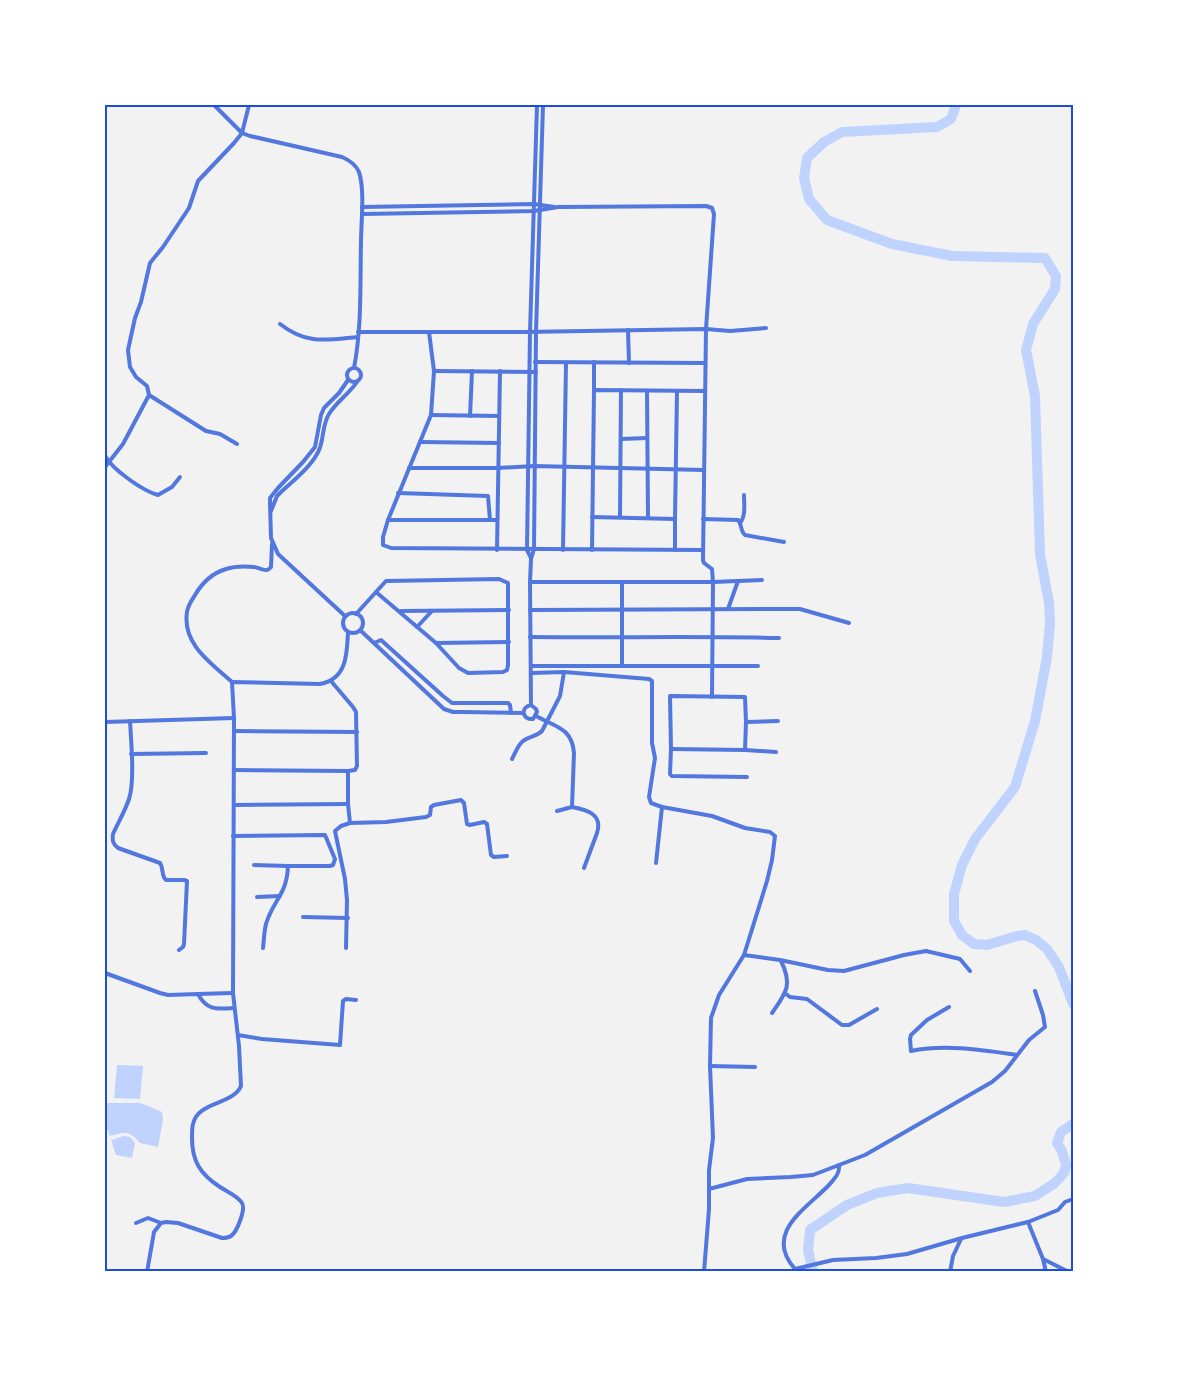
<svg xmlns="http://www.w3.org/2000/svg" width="1178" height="1377" font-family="'Fira Sans Condensed',sans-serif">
	<rect width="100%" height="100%" fill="#f2f2f2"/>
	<g fill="#bfd3fe">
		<path d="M117,1065l26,1 -3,33 -26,-1z"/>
		<path d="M105,1103h34l7,2 16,7 1,8 -5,27 -18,-4c-11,-13 -15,-11 -30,-7l-5,-12z"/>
		<path d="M124,1136l6,1 5,6 -3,15 -16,-3 -5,-15z"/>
	</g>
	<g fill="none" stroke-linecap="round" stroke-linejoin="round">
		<g stroke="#bfd3fe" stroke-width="10">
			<path d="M956,105l-5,14 -14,8 -95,5 -18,10 -17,16 -3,20 5,21 18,21 65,24 60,12 93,2 11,18 -1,13 -22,35 -7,26 9,46 5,158 9,49 1,20 -3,34 -12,64 -20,66 -40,52 -13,26 -8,29v27l8,14 12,9 13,1 30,-9 8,-1 11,5 11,9 12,18 14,37"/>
			<path d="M813,1272l-5,-22 2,-20 37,-25 30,-12 31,-5 96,14 31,-6 20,-13 9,-10 2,-8 -4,-14 -5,-8 4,-11 12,-8"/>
		</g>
		<g stroke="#5277de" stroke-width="4">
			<path d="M214,105l28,28 8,3 92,21c7,3 14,8 17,15 6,18 2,51 2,70 -1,41 1,85 -7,126"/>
			<path d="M362,207l172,-3 20,3"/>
			<path d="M362,214l172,-3 24,-4 148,-1 6,2 2,6 -8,115 -3,231 1,3 8,6 1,13 -1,115"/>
			<path d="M280,324c27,21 46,16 78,13"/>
			<path d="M628,330l1,33"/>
			<path d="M358,332h166l182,-3 24,2 36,-3"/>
			<path d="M429,332l5,39 -3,44 -43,105 -5,17v8l8,3 312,2"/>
			<path d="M535,362l170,1"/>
			<circle cx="354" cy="375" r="7"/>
			<path d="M434,371l102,1"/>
			<path d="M594,390v-28"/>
			<path d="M647,391l1,127"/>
			<path d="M149,395l57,36 14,3 17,10"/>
			<path d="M431,415l68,1"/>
			<path d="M470,416l2,-45"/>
			<path d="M621,439l26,-1"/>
			<path d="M420,442l79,1"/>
			<path d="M105,456c8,14 38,35 53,39l14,-8 8,-10"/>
			<path d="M105,467l18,-23 26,-49 -2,-9 -11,-9 -6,-10 -2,-17 7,-32 6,-16 9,-39 13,-16 26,-39 9,-27 36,-38 8,-10 7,-28"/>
			<path d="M409,468h89l36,-2 170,4"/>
			<path d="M398,493l90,3 2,24"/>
			<path d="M271,511l6,-15 4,-4c12,-11 32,-27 38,-42 5,-11 3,-25 10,-36 7,-12 20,-20 28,-32"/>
			<path d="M592,517l83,2 2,-128"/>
			<path d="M620,517l1,-127"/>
			<path d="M675,519v31"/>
			<path d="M703,519l35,1c4,4 2,11 7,15l39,7"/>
			<path d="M388,520h109"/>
			<path d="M740,523c6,-7 4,-19 4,-28"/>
			<path d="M497,550l3,-179"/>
			<path d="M563,550l3,-187"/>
			<path d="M592,550l2,-160 111,1"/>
			<path d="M531,558l-4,-8 3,-218 7,-227"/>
			<path d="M530,582h183l49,-2"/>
			<path d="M376,592l60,51 73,-1"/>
			<path d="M728,609l10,-28"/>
			<path d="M530,610l257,-1h13l49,14"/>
			<path d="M401,611l108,-1"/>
			<circle cx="353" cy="623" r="10"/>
			<path d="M356,614l30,-33 113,-2 9,4v82l-1,5 -4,2 -35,1 -9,-5 -23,-25"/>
			<path d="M345,616l-67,-62 -7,-16 -1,-35v-5l8,-10 25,-26 12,-15 6,-32 3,-7 15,-15 9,-13"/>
			<path d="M417,627l14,-15"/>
			<path d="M360,630l84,79 9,3h10l60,1"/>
			<path d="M530,637c83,1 166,-1 249,1"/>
			<path d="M374,643l7,-3 62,56 9,7h56l2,2 1,8"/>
			<path d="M531,666h227"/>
			<path d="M622,666v-84"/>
			<path d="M531,673l33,-1 85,7 3,2v62l3,15 -6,39 2,6 11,4 50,9 33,12 25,4 5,4 -3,24 -5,21 -23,74 -25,40 -8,23 -1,48 3,72 -4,32v39l-5,63"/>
			<path d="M331,681l22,26 3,5 1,54 -2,4 -7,1v33l2,19 -9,3 -6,5 10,48 2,21 -1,48"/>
			<path d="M232,682c-21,-19 -50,-38 -45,-70 1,-7 5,-12 8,-17 7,-12 18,-22 31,-26 9,-3 19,-3 28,-2 3,0 10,4 13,3 2,0 3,-2 4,-3l1,-23"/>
			<path d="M531,705c-11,2 -9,15 2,14l4,-7 -1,-3 -5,-4 -1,-123 1,-23 3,-10 2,-217 7,-227"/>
			<path d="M536,716c20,11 36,12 38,37l-2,54c15,3 31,7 25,26l-13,35"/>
			<path d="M130,721c1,20 5,60 -1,78 -4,12 -11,24 -16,35 -1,7 0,10 5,14l42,15c4,6 1,13 6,17h18l3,1 -3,63 -1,3 -4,3"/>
			<path d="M105,722l129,-4"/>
			<path d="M746,722l32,-1"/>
			<path d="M234,731l123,1"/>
			<path d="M671,749l74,1 31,2"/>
			<path d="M745,750l1,-28 -1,-25 -75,-1 1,53 -1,25 2,2 75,1"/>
			<path d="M131,754l75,-1"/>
			<path d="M512,759c3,-6 6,-14 11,-18 7,-5 13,-4 19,-10l18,-35 4,-24"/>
			<path d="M234,770l114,1"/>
			<path d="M234,805l114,-1"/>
			<path d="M557,811l15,-4"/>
			<path d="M350,823l36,-1 40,-5 4,-2 1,-8 3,-2 27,-5 3,3 3,21 3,1 14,-3 3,2 4,31 3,2 13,-1"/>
			<path d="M233,836l92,-1 10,24 -2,6 -3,1h-42c-1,29 -15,34 -22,58 -2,8 -2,16 -3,24"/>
			<path d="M656,863l6,-56"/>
			<path d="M254,865l34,1"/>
			<path d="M257,897l23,-1"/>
			<path d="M303,917l45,1"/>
			<path d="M744,955l36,5 48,10 16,1 60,-16 22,-4 34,8 10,12"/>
			<path d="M105,973l55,20 8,2 30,-1c9,17 19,15 36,14"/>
			<path d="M198,994l35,-1"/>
			<path d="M786,994l4,3 17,2 35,26h7l28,-16"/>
			<path d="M949,1007l-22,13 -16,15 -1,4 1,12c35,-7 71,-1 106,4"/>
			<path d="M772,1013c14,-20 21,-28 9,-52"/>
			<path d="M238,1035l24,4 78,6 3,-44 3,-2 10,1"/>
			<path d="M710,1066l45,1"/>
			<path d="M839,1165c1,9 -5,14 -10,20 -23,24 -66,48 -34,84l38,-9 43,-2 31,-4 55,-16 66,-16 30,-12 7,-8 8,-3"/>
			<path d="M709,1189l38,-10 44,-2 22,-2 52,-20 127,-73 13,-11 24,-31 16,-13 -2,-12 -8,-24"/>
			<path d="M1028,1222l15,37 26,13"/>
			<path d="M136,1223l12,-5 13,5"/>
			<path d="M1043,1259l3,13"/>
			<path d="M147,1272l7,-40 7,-9 5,-1 12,1 44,15c4,0 6,0 9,-2 6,-4 15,-27 11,-33 -4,-7 -16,-12 -22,-16 -20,-13 -28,-26 -28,-49 0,-5 0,-10 1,-14 5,-23 40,-19 48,-38l-2,-40 -6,-53 1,-275 -2,-36 88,2c27,-5 27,-30 28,-52"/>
			<path d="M950,1272l3,-16 8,-17"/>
		</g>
	</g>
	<rect width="1178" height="1377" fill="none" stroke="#ffffff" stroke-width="213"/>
	<rect x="106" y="106" width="966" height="1164" fill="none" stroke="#1d4ed8" stroke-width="2"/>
</svg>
